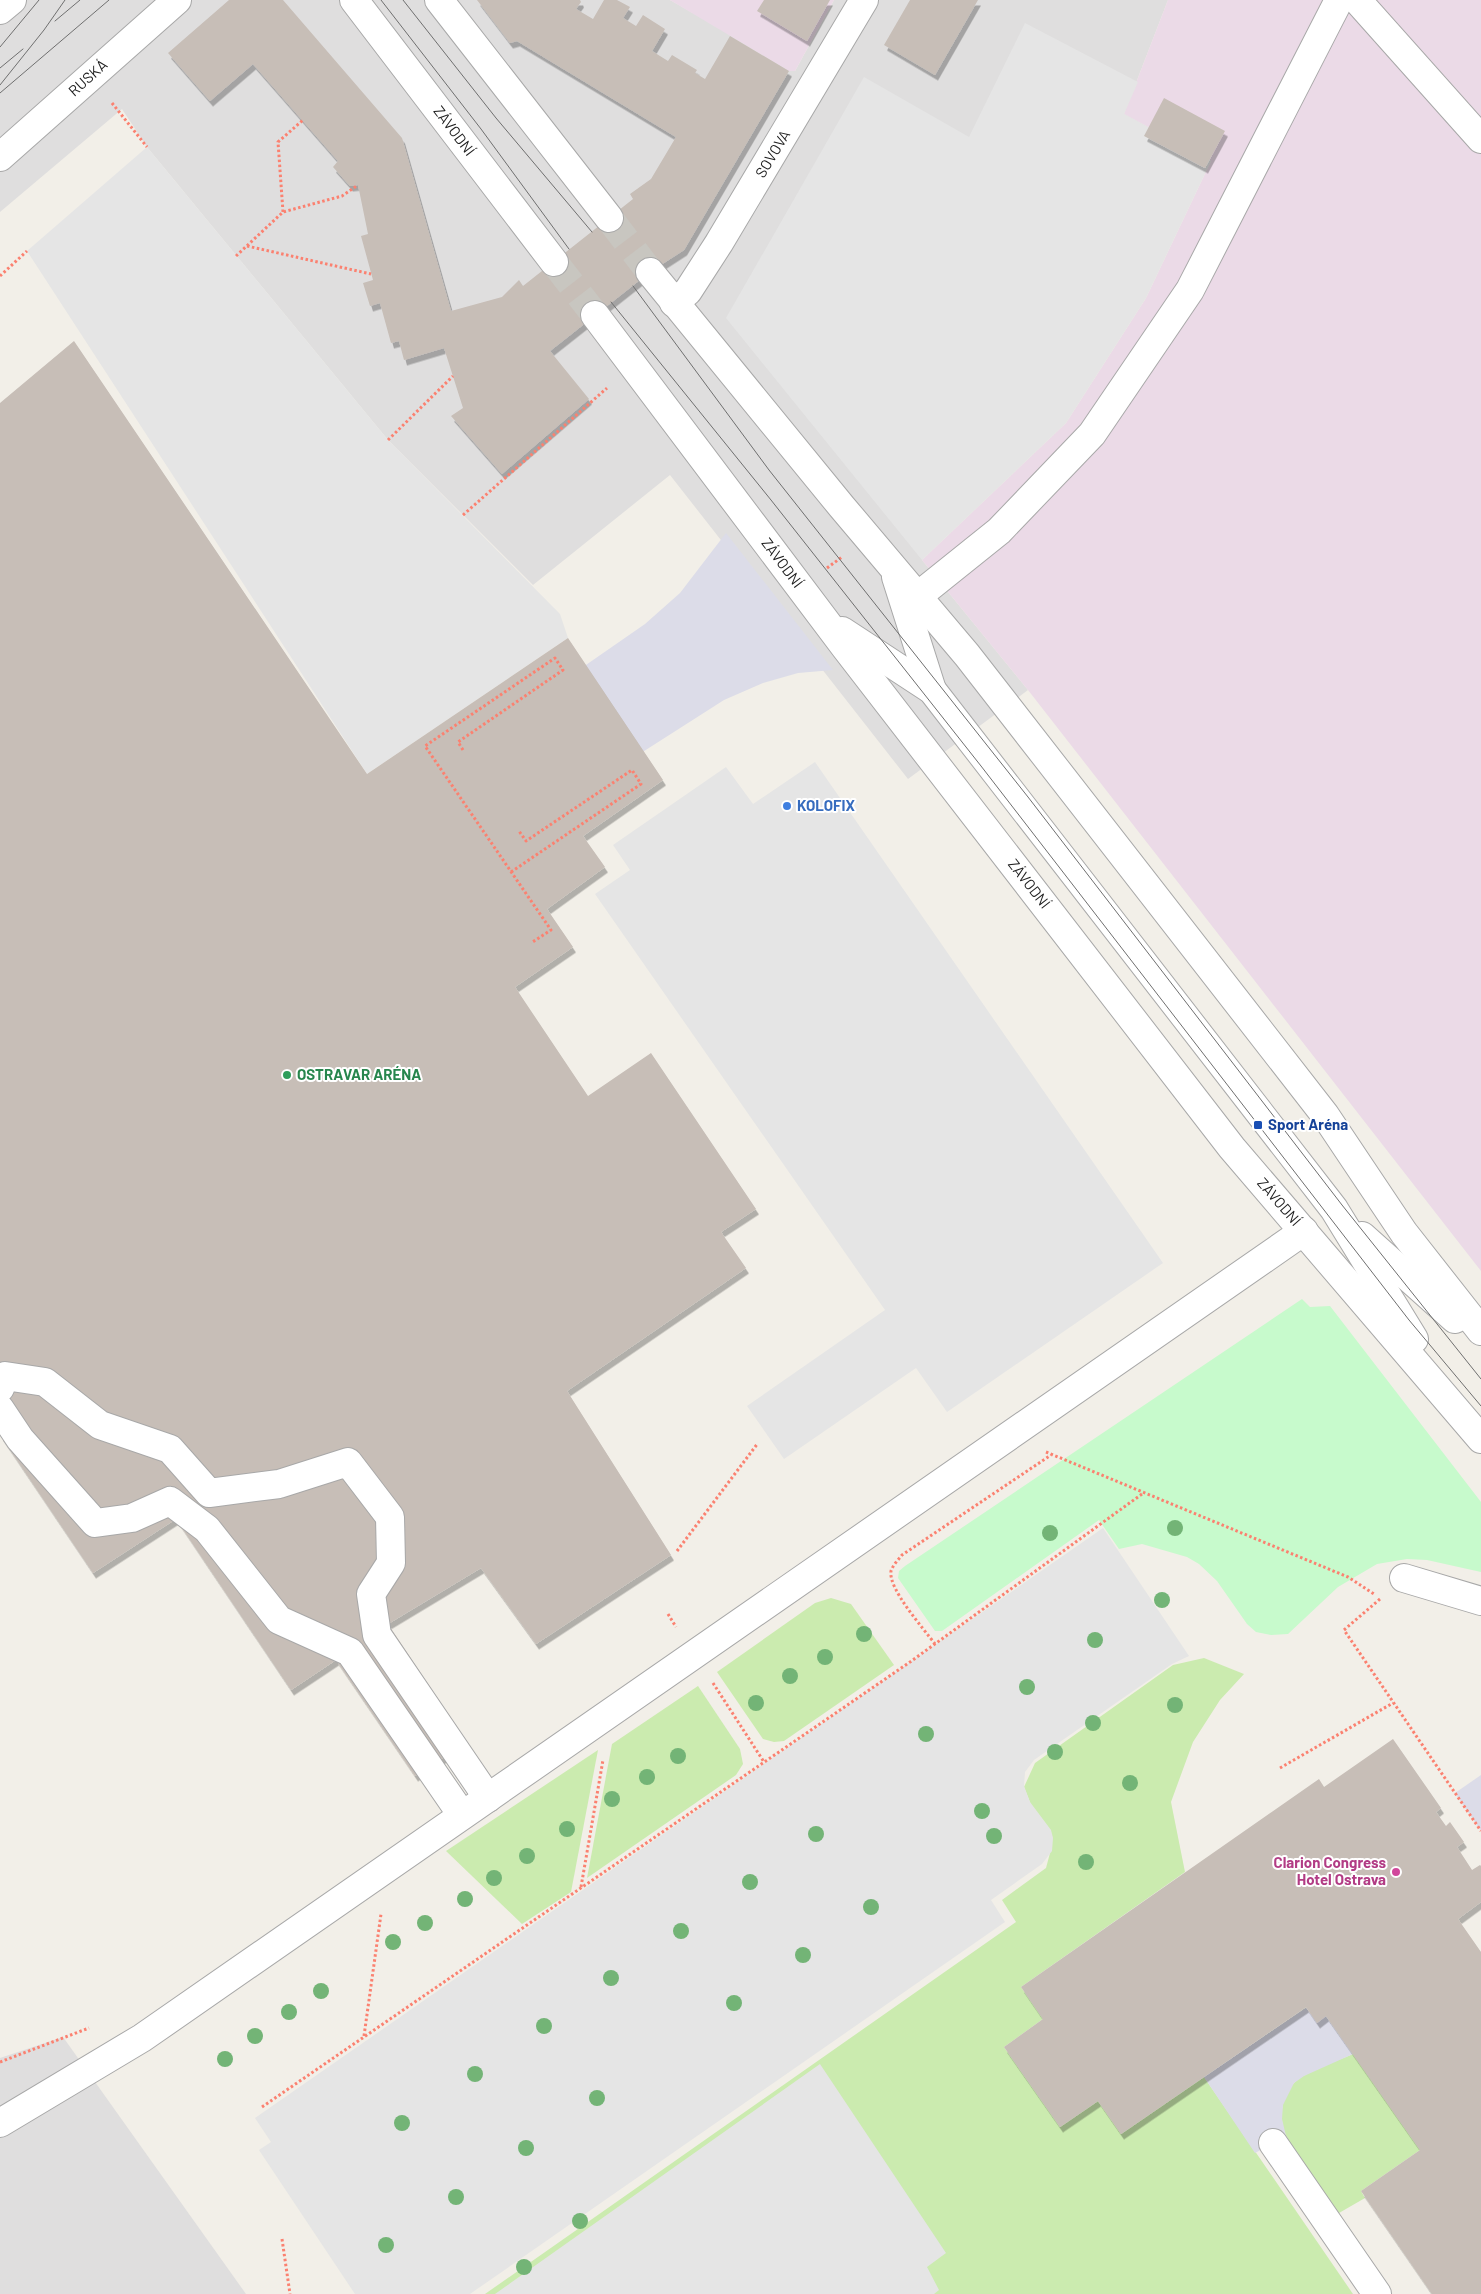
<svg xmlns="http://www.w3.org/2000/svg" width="1481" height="2294" font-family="Barlow,sans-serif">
	<defs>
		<filter id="shadow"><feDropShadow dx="3" dy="5.5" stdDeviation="0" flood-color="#0004"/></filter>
	</defs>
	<rect width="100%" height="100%" fill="#f2efe8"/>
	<g fill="#dfdede">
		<path d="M0,0h670l125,71 39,-71h334l-44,114 87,47 -289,399 106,130 -120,89 -238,-304 -137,110 -145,-145 -241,-293 -25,-38 -122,103z"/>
		<path d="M63,2037l183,257h-246v-236z"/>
	</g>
	<g fill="#ebdae7">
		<path d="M670,0h164l-39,71h-6z"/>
		<path d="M1168,0h313v1271l-453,-581 -106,-130 144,-137 80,-125 65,-137 -87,-47z"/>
	</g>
	<g fill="#cbebaf">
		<path d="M831,1598l20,6 43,61 -110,76 -10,1 -11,-3 -46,-67 98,-69z"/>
		<path d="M1204,1658l40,16 -24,26 -27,42 -22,60 14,70 -164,115 22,32 -39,28 56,80 38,-26 23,33 83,-57 149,217h-868l531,-372 -14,-22 44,-32 4,-15 -26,-66 11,-24 138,-98z"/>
		<path d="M698,1686l42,63 3,15 -7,11 -149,103 25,-134z"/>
		<path d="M598,1750l-27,142 -49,32 -76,-73z"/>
		<path d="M1353,2054l67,96 -59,41 4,7 -26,15c-17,-24 -39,-49 -52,-76 -9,-16 -6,-42 7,-54 15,-14 41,-21 59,-29z"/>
	</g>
	<path fill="#c7facc" d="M1302,1299l8,8 20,-1 151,196v70l-54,-12 -20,-1 -30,5 -39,23 -50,47 -17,1 -15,-3 -9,-8 -30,-43 -18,-17 -12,-7 -45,-13 -23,5 -20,-29 -157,111h-7l-37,-53 1,-7 6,-5z"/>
	<g fill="#e5e5e5">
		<path d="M1025,23l113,59 -14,32 87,47 -65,137 -80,125 -144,137 -196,-242 138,-241 105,60z"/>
		<path d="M147,147l241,293 172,174 8,24 -201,136 -340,-523z"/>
		<path d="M815,762l348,501 -216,149 -31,-44 -132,91 -37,-53 138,-96 -290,-416 35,-24 -17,-25 113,-78 27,37z"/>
		<path d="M1103,1528l86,128 -17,8 -138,96 -9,12 -1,14 6,16 21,28 2,8 -1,13 -10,13 -51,36 14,22 -535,372h-115l-96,-144 12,-8 -16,-24z"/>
		<path d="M820,2064l126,189 -19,14 12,23 -5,4h-439z"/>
	</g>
	<g fill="#dcdce8">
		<path d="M726,533l107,137 -35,3 -35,10 -39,17 -216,138 -55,-81 192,-133 35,-31z"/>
		<path d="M1481,1775v56l-26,-38z"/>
		<path d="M1306,2008l11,14 9,-6 27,38 -49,22 -10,7 -11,22 -1,14 4,17 -31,17 -51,-76z"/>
	</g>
	<g fill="#c7beb7" filter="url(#shadow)">
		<path d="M229,0h54l119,138 49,173 51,-14 17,-17 4,6 110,-87 -3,-5 21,-15 25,-42 -159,-96 -7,2 -33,-43h103l1,2 -5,7 17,10 11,-19h13l13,7 -7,11 13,8 7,-11 22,14 -13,22 16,10 4,-6 25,15 -2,3 10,6 25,-43 59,35 -105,179 -34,22 -100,79 39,48 -87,75 -51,-58 12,-8 -19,-60 -40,12 -5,-19 -8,2 -11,-40 -10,3 -7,-23 10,-3 -12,-44 7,-2 -10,-49 -8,1 -17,-19 5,-6 -85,-97 -43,37 -42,-48z"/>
		<path d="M764,0h66l-23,41 -50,-30z"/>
		<path d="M910,0h68l-43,75 -51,-30z"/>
		<path d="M1164,98l61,33 -20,37 -61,-32z"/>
		<path d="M74,341l293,433 201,-136 95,142 -80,56 22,31 -58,42 26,38 -58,40 73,109 63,-43 105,156 -35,23 25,36 -179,123 104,164 -135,89 -55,-76 -93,56 79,118 -52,34 -79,-116 -45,30 -115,-171 -83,54 -93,-138v-1032z"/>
		<path d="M1393,1739l48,69 -5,4 10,14 4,-4 14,20 -7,5 15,23 8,-5 1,1v36l-23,17 23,33v342h-49l-71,-103 59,-41 -94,-134 -9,7 -11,-16 -185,127 -23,-33 -38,26 -56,-80 39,-28 -22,-32 298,-208 5,8z"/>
	</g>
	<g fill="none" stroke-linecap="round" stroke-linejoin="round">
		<g stroke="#c8c6c0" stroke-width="28" stroke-dasharray="28 14" stroke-linecap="butt">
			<path d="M609,218l41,54"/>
			<path d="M554,262l41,53"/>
		</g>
		<defs>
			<g id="minor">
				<path d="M354,0l200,262"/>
				<path d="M439,0l170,218"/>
				<path d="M1357,0l124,139"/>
				<path d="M0,10l12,-10"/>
				<path d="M0,157l177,-157"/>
				<path d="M650,272l192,235 125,148 358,460 79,118 77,98"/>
				<path d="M674,303l14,-12 31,-48 145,-243"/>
				<path d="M595,315l250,332 387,501 249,291"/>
				<path d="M896,577l36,113"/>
				<path d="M918,596l81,-65 93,-97 98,-144 149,-290"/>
				<path d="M842,631l90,59 402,519 80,130"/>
				<path d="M1362,1236l93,83"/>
				<path d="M0,1388l5,-12 40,6 55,43 70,24 39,44 70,-9 69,-22 42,55 1,46 -20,31 6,41 111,163"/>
				<path d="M0,1409l20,30 75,84 37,-5 38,-17 37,28 72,91 71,32 112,163"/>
				<path d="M1404,1578l77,23"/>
				<path d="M0,2123l142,-85 1162,-807"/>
				<path d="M1273,2143l104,151"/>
			</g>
		</defs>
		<use href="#minor" stroke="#a8a8a8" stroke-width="30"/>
		<g stroke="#fb8170" stroke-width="3" stroke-dasharray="2.5 2.5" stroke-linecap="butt">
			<path d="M112,103l35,44"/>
			<path d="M283,212l-5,-70 25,-22"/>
			<path d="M247,246l124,28"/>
			<path d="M236,256l47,-44 59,-16 16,-11"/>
			<path d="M0,276l27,-25"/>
			<path d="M388,440l65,-64"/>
			<path d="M463,515l144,-127"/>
			<path d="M827,568l15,-11"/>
			<path d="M463,750l-5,-8 105,-72 -8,-12 -130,88 126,184 -20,13"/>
			<path d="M511,872l130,-88 -9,-14 -106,71 -7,-10"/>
			<path d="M1046,1452l302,125 26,17"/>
			<path d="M677,1551l81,-108"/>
			<path d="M1380,1599l-36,31 137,201"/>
			<path d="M668,1614l8,13"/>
			<path d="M935,1644c-11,-15 -47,-55 -44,-73 2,-6 7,-11 11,-16l149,-100"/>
			<path d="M713,1683l51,79"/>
			<path d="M1280,1768l113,-65"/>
			<path d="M581,1887l22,-127"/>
			<path d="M364,2036l17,-122"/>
			<path d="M0,2062l89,-34"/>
			<path d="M262,2107l648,-445 232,-168"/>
			<path d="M282,2239l8,55"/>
		</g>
		<use href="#minor" stroke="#fff" stroke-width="28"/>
		<g stroke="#6f6f6f" stroke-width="1">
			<path d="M381,0l100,129 88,120"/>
			<path d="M403,0l93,118 96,114"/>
			<path d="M55,21l25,-21"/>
			<path d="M0,47l39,-47"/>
			<path d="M0,68l23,-19"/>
			<path d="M0,85l44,-55 21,-30"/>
			<path d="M0,93l109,-93"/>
			<path d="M633,286l136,184 259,327 314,408 139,174"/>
			<path d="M611,302l160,198 210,266 428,554 72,86"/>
		</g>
	</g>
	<g fill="#73b476">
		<circle cx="1175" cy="1528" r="8"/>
		<circle cx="1050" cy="1533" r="8"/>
		<circle cx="1162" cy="1600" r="8"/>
		<circle cx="864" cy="1634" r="8"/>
		<circle cx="1095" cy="1640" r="8"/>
		<circle cx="825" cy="1657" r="8"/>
		<circle cx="790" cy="1676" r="8"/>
		<circle cx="1027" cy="1687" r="8"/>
		<circle cx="756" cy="1703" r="8"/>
		<circle cx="1175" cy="1705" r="8"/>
		<circle cx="1093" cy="1723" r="8"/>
		<circle cx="926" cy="1734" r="8"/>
		<circle cx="1055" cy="1752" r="8"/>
		<circle cx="678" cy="1756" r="8"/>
		<circle cx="647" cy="1777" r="8"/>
		<circle cx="1130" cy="1783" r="8"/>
		<circle cx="612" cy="1799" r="8"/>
		<circle cx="982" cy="1811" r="8"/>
		<circle cx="567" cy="1829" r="8"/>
		<circle cx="816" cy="1834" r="8"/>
		<circle cx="994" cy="1836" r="8"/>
		<circle cx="527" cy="1856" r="8"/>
		<circle cx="1086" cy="1862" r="8"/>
		<circle cx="494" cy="1878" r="8"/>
		<circle cx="750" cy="1882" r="8"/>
		<circle cx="465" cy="1899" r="8"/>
		<circle cx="871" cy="1907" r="8"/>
		<circle cx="425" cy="1923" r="8"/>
		<circle cx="681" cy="1931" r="8"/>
		<circle cx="393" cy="1942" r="8"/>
		<circle cx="803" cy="1955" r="8"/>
		<circle cx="611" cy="1978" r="8"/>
		<circle cx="321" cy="1991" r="8"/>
		<circle cx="734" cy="2003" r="8"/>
		<circle cx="289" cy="2012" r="8"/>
		<circle cx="544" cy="2026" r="8"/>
		<circle cx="255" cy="2036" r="8"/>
		<circle cx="225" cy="2059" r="8"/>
		<circle cx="475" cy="2074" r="8"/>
		<circle cx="597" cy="2098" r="8"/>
		<circle cx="402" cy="2123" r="8"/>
		<circle cx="526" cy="2148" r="8"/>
		<circle cx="456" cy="2197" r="8"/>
		<circle cx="580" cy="2221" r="8"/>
		<circle cx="386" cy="2245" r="8"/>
		<circle cx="524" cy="2267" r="8"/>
	</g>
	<circle fill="#3f7fe0" stroke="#fff" stroke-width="2" cx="787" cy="806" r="5"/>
	<circle fill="#2e9e5b" stroke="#fff" stroke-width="2" cx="287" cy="1075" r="5"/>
	<rect fill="#1a4fb4" stroke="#fff" stroke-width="2" x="1253" y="1120" width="10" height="10" rx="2.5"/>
	<circle fill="#d1479c" stroke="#fff" stroke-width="2" cx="1396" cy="1872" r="5"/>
	<g text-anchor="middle" stroke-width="4" stroke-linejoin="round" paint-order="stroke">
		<g font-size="15" fill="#212121" stroke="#fff">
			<text transform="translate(88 78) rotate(-42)" y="5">RUSKÁ</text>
			<text transform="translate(454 131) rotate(53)" y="5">ZÁVODNÍ</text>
			<text transform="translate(773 154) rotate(-59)" y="5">SOVOVA</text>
			<text transform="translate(782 563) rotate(53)" y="5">ZÁVODNÍ</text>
			<text transform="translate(1029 884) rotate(52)" y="5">ZÁVODNÍ</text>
			<text transform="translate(1279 1202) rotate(49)" y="5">ZÁVODNÍ</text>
		</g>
		<g font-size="15" font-weight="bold" fill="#366cbe" stroke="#fff" text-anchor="start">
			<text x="797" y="811">KOLOFIX</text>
		</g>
		<g font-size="15" font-weight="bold" fill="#27864d" stroke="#fff" text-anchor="start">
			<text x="297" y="1080">OSTRAVAR ARÉNA</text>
		</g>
		<g font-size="15" font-weight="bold" fill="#164399" stroke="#fff" text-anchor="start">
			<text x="1268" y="1130">Sport Aréna</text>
		</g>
		<g font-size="15" font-weight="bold" fill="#b23c85" stroke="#fff" text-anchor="end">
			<text x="1386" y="1868">Clarion Congress<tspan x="1386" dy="17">Hotel Ostrava</tspan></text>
		</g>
	</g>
</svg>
